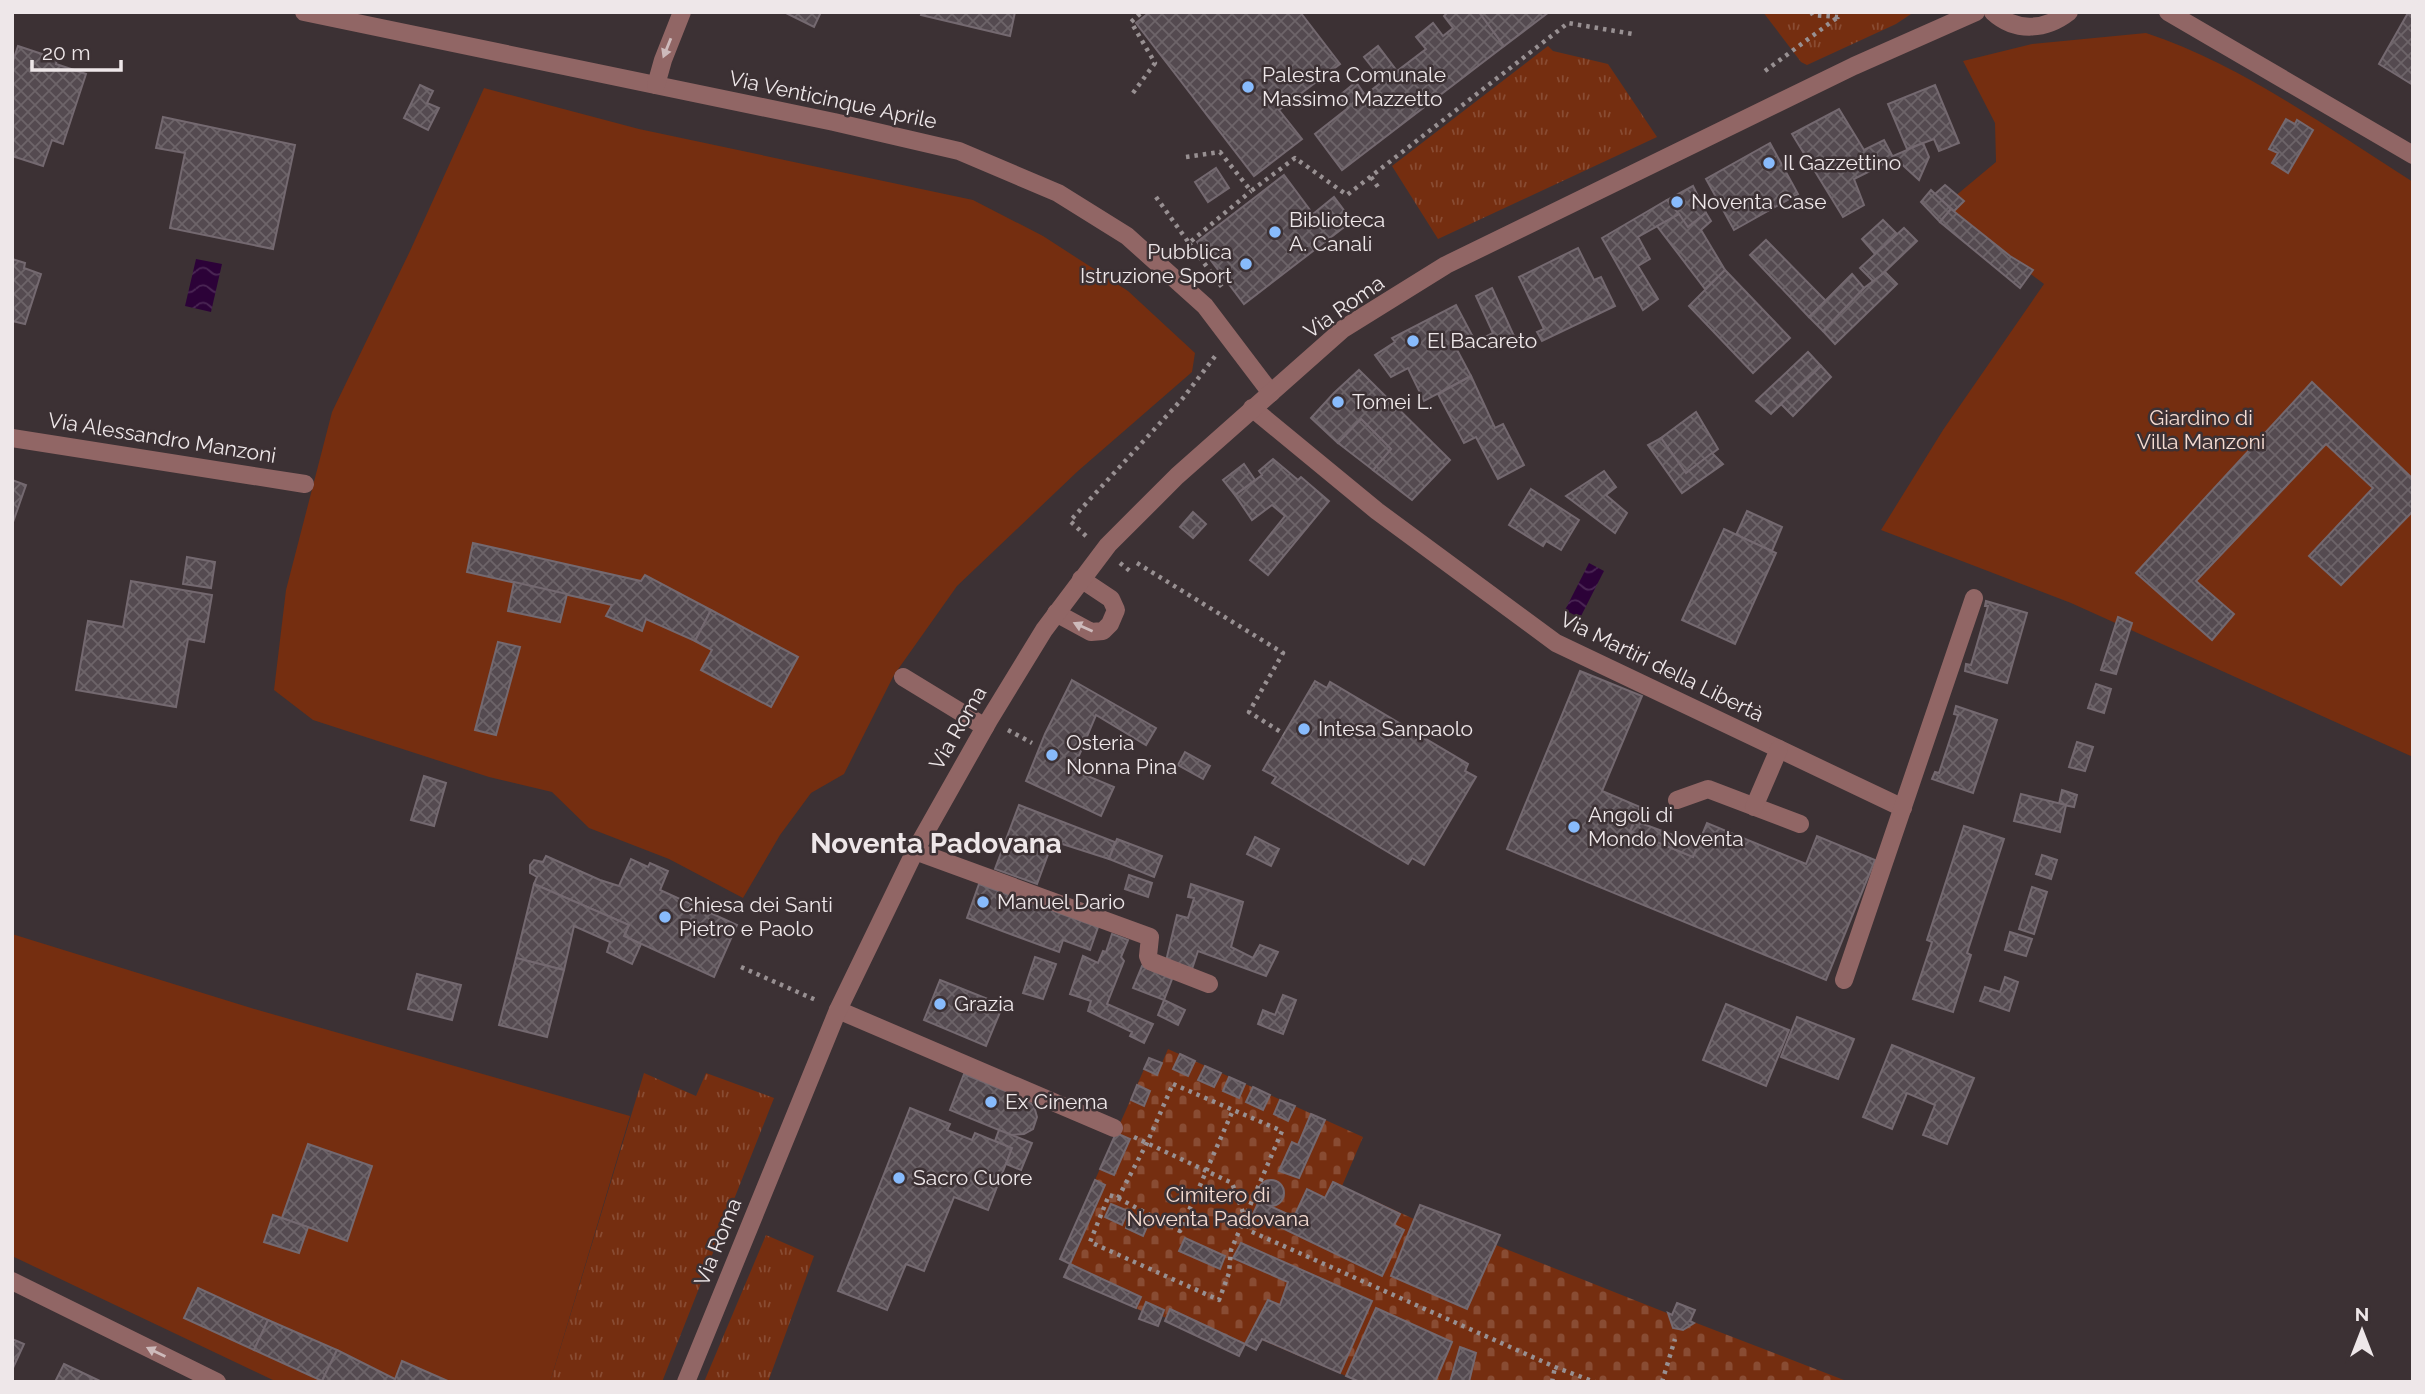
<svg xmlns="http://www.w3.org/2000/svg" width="2425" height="1394" font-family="Raleway,sans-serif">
	<defs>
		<pattern id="grass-tufts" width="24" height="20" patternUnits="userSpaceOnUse" patternTransform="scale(1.75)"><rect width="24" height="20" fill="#752e10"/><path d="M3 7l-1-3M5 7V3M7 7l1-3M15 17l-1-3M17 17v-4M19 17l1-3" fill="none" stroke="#894c33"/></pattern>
		<pattern id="cemetery-stones" width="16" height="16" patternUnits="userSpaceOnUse" patternTransform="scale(1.75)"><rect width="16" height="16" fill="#752e10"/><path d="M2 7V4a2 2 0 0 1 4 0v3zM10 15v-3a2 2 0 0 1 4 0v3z" fill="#894c33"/></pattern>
		<pattern id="water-waves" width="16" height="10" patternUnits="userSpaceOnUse" patternTransform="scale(1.75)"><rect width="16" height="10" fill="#2c0238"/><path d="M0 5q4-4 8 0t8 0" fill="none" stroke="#4b2755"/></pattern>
		<pattern id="building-cross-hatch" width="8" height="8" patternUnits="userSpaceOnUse" patternTransform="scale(1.75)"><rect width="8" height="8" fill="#544a50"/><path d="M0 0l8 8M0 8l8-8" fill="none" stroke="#6d6469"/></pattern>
	</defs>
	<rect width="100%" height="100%" fill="#3c3134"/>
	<g fill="url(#grass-tufts)">
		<path d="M1763,12h151l-18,12 -89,41 -6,-3z"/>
		<path d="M1548,46l5,5 55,13 49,73 -219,102 -46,-73z"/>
		<path d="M644,1073l52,23 10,-23 68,25 -112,284h-112z"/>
		<path d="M766,1235l48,21 -46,126h-64z"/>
	</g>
	<path fill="url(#cemetery-stones)" d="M1168,1049l195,88 -21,49 72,33 6,-14 80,30 -4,10 176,70 5,-12 18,7 -4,11 158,61h-489l-98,-42 -6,10 -11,-5 -6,11 -74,-35 1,-3 -4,-2 -4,10 -19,-7 3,-8 -78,-34 6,-13 -10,-5 89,-201 13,5z"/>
	<g fill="#752e10">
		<path d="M2146,33c96,32 182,95 267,149v575l-342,-154 -190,-73 62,-100 101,-146 -102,-77 54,-45 -1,-39 -32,-62 69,-17z"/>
		<path d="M484,88l155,41 334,71 70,36 85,55 67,62 -3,19 -114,99 -121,115 -63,89 -50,99 -33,19 -31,42 -37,63 -74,-39 -80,-31 -37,-36 -63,-15 -176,-57 -39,-30 12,-100 46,-178 78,-161z"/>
		<path d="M12,934l246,76 372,106 -80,266h-273l-265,-126z"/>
	</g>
	<g fill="url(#water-waves)">
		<path d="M196,259l26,5 -11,48 -26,-6z"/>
		<path d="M1589,563l15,8 -24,47 -15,-8z"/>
	</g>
	<g fill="url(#building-cross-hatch)" stroke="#746970" stroke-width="2">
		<path d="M784,12h37l-7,15z"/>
		<path d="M922,12h93l-5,24 -89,-21z"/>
		<path d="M1150,12h150l40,52 -61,46 23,29 -48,37 -118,-153z"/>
		<path d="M1448,12h31l25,34 -162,124 -27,-36 33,-26 -9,-12 17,-14 9,13 18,-14 -19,-24 14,-11 19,25 29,-22 -10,-12 17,-14 10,13 10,-8 -9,-12z"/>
		<path d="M1479,12h70l-45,34z"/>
		<path d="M2408,13l5,3v69l-34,-21z"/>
		<path d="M18,46l39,13 -1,5 30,10 -23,70 -11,-4 -9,26 -31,-10v-38l2,-7h-2v-47z"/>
		<path d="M420,85l13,6 -6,12 12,5 -11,22 -24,-12z"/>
		<path d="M1935,85l24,58 -20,8 -5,-12 -27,10 -19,-45z"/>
		<path d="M1839,109l25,41 20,-10 10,19 -40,20 10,26 -21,12 -51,-83z"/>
		<path d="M163,117l132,28 -22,104 -103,-21 15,-75 -29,-5z"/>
		<path d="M2286,119l9,5 2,-4 16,10 -25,43 -16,-10 6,-10 -9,-4z"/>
		<path d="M1770,143l28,51 -64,36 -28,-51z"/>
		<path d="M1923,143l6,14 -10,23 -26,-24z"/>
		<path d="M1216,168l13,20 -21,14 -13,-20z"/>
		<path d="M1284,175l29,39 21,-17 18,24 -108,83 -47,-62z"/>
		<path d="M1945,185l19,16 -10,10 -19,-17z"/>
		<path d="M1693,186l13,27 -18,14 -21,-27z"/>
		<path d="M1931,190l20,19 -11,13 -19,-20z"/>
		<path d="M1667,200l12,14 -41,23 12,22 -12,7 20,33 -15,11 -41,-72z"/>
		<path d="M1951,209l59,47 23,14 -13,18 -80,-66z"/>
		<path d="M1706,213l5,8 -10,9 24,40 -20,19 -48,-63 22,-12 9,13z"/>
		<path d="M1883,220l14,14 -22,20 -13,-15z"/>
		<path d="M1904,228l13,13 -43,41 -14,-14z"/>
		<path d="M1766,240l60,61 -17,16 -59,-62z"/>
		<path d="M1578,248l16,32 7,-3 14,29 -73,35 -5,-9 7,-3 -25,-52z"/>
		<path d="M12,259l13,4 -1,5 17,6 -16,50 -13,-3z"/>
		<path d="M1725,270l65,68 -37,35 -64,-67z"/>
		<path d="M1885,272l12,12 -62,60 -12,-13 41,-43z"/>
		<path d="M1852,274l12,14 -41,43 -14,-14z"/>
		<path d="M1492,288l22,48 -24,11 -5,-10 8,-4 -17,-37z"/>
		<path d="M1456,305l17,32 -18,9 16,30 -47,25 -16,-33 -17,9 -16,-22 20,-13 -3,-4z"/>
		<path d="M1808,352l13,14 -50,48 -15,-13z"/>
		<path d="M1821,366l10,11 -38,39 -12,-12z"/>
		<path d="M1359,370l91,90 -38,40 -39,-30 18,-21 -30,-30 -23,24 -27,-25 23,-25z"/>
		<path d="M1471,376l24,52 8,-4 21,41 -26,14 -22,-42 -12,6 -26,-49z"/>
		<path d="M2312,382l101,97v32l-72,74 -32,-29 64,-68 -47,-44 -130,137 38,33 -22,26 -76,-67z"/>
		<path d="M1696,412l22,37 -32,24 -25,-35z"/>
		<path d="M1361,419l30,30 -18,21 -35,-27z"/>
		<path d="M1661,438l25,35 26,-20 11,11 -41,29 -34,-48z"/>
		<path d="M1273,459l25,21 3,-3 28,24 -61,74 -18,-15 35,-44 -13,-11 -20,15 -17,-25 27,-20 -3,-4z"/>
		<path d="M1244,464l11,16 -20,15 -12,-15z"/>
		<path d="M1604,471l12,16 -10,8 21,18 -12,20 -49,-37z"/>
		<path d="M12,480l14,5 -14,40z"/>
		<path d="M1531,489l48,31 -18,30 -15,-9 -3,5 -34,-21z"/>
		<path d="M1747,511l35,16 -10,24 -36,-16z"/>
		<path d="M1193,512l13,12 -13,14 -13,-11z"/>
		<path d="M1724,529l52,24 -41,91 -53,-24z"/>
		<path d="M473,543l168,38 4,-6 66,35 -16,31 -49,-22 -4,12 -36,-15 6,-11 -145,-33z"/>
		<path d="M187,557l28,5 -4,26 -28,-4z"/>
		<path d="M131,581l81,14 -8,47 -16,-3 -12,68 -100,-17 12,-69 35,6z"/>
		<path d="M514,582l53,12 -7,28 -52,-11z"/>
		<path d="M1986,601l41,12 -20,70 -42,-12 1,-7 5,1 17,-59h-3z"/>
		<path d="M711,610l87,47 -27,50 -70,-37 11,-20 -17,-9z"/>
		<path d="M2118,617l14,6 -16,51 -15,-4z"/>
		<path d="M498,642l22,5 -24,88 -21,-5z"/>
		<path d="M1580,671l62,25 -40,95 38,16 -10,24 63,26 14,-34 99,41 11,-28 58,24 -49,120 -319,-131z"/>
		<path d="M1072,680l84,48 -10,17 -50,-30 -23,55 41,17 -13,29 -75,-35 19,-47z"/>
		<path d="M1315,681l12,7 3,-6 138,82 -3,7 11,6 -52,88 -12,-7 -4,6 -136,-81 4,-6 -13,-7z"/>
		<path d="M2096,684l15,5 -7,24 -16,-5z"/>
		<path d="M1956,706l41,14 -24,73 -41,-14 3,-7 4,1 19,-58 -4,-1z"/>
		<path d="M2077,742l16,5 -8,24 -16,-4z"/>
		<path d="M1185,752l25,14 -7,13 -25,-14z"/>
		<path d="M424,776l22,7 -12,43 -23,-6z"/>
		<path d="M2062,790l15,5 -3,12 -15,-3z"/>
		<path d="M2021,794l45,11 -6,27 -46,-11z"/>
		<path d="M1019,805l96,37 -6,17 -56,-18 -16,43 -42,-15z"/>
		<path d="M1635,821l63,23 -5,13 -63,-26z"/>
		<path d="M1964,826l40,13 -37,114 4,2 -18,57 -40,-13 19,-57 -5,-2z"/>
		<path d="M1255,837l24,12 -8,17 -24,-12z"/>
		<path d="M1117,839l45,17 -8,21 -45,-18z"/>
		<path d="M2042,855l15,5 -6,19 -15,-5z"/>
		<path d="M546,856l54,24 19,6 12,-27 17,8 2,-4 18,8 -8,19 77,35 -23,52 -90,-41 5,-11 -95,-41 3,-7 -7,-4v-8l4,-5 9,2z"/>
		<path d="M1129,875l23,8 -4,14 -23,-8z"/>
		<path d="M534,884l95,41 -5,11 17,8 -9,20 -25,-12 3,-10 -36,-16 -10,44 -48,-12z"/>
		<path d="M979,884l119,43 -8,23 -27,-10 -4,12 -92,-34z"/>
		<path d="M1191,884l52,18 -12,45 22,11 7,-13 18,7 -12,24 -68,-25 -6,18 -26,-8 11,-46 11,3 6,-20 -6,-1z"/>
		<path d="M2032,887l15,5 -13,42 -15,-5z"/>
		<path d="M2010,932l22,7 -6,17 -21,-6z"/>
		<path d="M1112,934l16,6 -7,17 3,4 -17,43 46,20 -9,19 -14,-7 2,-4 -44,-21 3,-10 -21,-7 13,-38 15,7 5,-12 3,1z"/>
		<path d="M1035,957l21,7 -13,35 -20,-6z"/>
		<path d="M516,958l48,12 -17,67 -48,-12z"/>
		<path d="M1142,966l30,13 -8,21 -31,-12z"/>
		<path d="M417,974l44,11 -9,35 -44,-11z"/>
		<path d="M2005,977l13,5 -9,29 -29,-10 5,-14 15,5z"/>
		<path d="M940,980l63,25 -17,41 -62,-26z"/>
		<path d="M1283,995l13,5 -13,34 -25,-10 5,-14 12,5z"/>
		<path d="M1164,1000l21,10 -7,15 -20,-10z"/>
		<path d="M1726,1004l63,26 -23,56 -63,-26z"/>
		<path d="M1797,1017l57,22 -16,40 -57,-22z"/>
		<path d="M1892,1045l82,33 -27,66 -24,-9 12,-30 -28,-12 -15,36 -29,-12z"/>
		<path d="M1180,1054l15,7 -7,15 -15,-7z"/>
		<path d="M1149,1058l13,5 -5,12 -13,-6z"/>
		<path d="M1205,1066l16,7 -7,14 -16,-7z"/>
		<path d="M964,1074l61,25 9,7 3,11 -4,12 -9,5 -13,1 -61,-25z"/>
		<path d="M1229,1077l16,7 -6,14 -16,-7z"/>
		<path d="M1137,1085l13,6 -6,15 -13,-6z"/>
		<path d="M1253,1087l17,8 -7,15 -17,-8z"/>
		<path d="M1280,1100l15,6 -7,15 -14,-7z"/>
		<path d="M910,1108l40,16 -3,6 25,10 3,-7 37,15 -24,62 -34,-13 -30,74 -18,-7 -19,46 -49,-19z"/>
		<path d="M1311,1114l14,6 -26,58 -20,-7 13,-29 6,3z"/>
		<path d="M999,1130l33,13 -11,27 -15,-6 6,-16 -17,-7z"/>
		<path d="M1116,1133l14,6 -16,36 -14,-6z"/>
		<path d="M308,1144l64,22 -25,75 -65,-23z"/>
		<path d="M1095,1180l10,5 -35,79 -10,-5z"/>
		<circle cx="1271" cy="1193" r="13"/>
		<path d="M1333,1182l67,32 -6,11 10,5 -22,46 -129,-62 6,-13 35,16 13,-28 18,9z"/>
		<path d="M1111,1204l17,7 -6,14 -17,-8z"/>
		<path d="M1420,1205l80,30 -33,74 -76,-33z"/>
		<path d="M1132,1214l17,8 -6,14 -17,-8z"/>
		<path d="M273,1215l35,12 -9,26 -35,-11z"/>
		<path d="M1185,1238l40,18 -5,13 -41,-18z"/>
		<path d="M1241,1243l131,58 -32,72 -78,-34 -6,11 -11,-6 23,-44 12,5 8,-23 -55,-24z"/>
		<path d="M1070,1264l71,33 -5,11 -72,-31z"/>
		<path d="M198,1288l70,32 -14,30 -70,-32z"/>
		<path d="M1146,1302l18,8 -6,16 -19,-7z"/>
		<path d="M1677,1303l18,7 -5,11 4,2 -11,7 -10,-2 -5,-15 4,2z"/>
		<path d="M1376,1308l76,34 -17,40h-75l-14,-6z"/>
		<path d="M1170,1309l75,35 -6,12 -74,-35z"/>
		<path d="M268,1320l69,30 -15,31 -68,-31z"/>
		<path d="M12,1339l12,5 -12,26z"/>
		<path d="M1460,1347l16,6 -7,29h-19z"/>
		<path d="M337,1350l58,29 -1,3 -72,-1z"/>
		<path d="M402,1361l48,21h-56z"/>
		<path d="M64,1364l38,18h-47z"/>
	</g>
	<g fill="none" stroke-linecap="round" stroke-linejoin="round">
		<g stroke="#989092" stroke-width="4.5" stroke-dasharray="3.5 5" stroke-linecap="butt">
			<path d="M1811,12l2,3 25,2 3,-5"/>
			<path d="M1765,71l73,-54"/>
			<path d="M1133,93l22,-30 -24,-41 11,-10"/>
			<path d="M1186,157l34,-5 31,39 44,-33 52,37 221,-172 65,11"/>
			<path d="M1371,177l7,10"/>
			<path d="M1156,197l33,46 62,-52"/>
			<path d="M1189,243l33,44"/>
			<path d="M1086,536l-16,-15 113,-123 33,-43"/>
			<path d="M1120,563l11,9"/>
			<path d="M1137,563l146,90 -34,59 35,22"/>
			<path d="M1008,730l24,13"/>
			<path d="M741,967l77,34"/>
			<path d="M1173,1084l109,47 -51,119 -2,23 -10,27 -129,-58 19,-47 9,3 29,-55z"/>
			<path d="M1134,1137l98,46 18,48 305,136 40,15"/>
			<path d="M1118,1198l62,33 53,-121"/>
			<path d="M1552,1382l3,-15"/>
			<path d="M1662,1382l13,-43"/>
		</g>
		<g stroke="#916665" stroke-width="18">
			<path d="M304,12l530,110 125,29 99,42 69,43 78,70 66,87"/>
			<path d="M1993,12c23,21 53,18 76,0"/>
			<path d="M2168,12l245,143"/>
			<path d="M656,85l7,-25 19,-48"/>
			<path d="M1252,408l125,103 179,132 347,165"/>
			<path d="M12,438l293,46"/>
			<path d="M1056,613l35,19 12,-1 7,-7 6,-14 -5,-11 -30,-20"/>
			<path d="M903,677l82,50"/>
			<path d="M1677,800l31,-11 92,35"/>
			<path d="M1754,807l25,-58"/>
			<path d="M915,851l235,86 -2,19 2,5 59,23"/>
			<path d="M1844,980l130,-382"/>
			<path d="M838,1010l276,118"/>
			<path d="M12,1281l205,101"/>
			<path d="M686,1382l152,-372 77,-159 74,-131 55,-90 64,-85 69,-69 166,-147 103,-64 408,-199 122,-54"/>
		</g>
	</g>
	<defs><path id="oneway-solid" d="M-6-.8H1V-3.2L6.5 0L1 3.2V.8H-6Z" transform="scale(1.75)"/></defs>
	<g fill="#cdbabb">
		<use href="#oneway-solid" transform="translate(667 48) rotate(112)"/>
		<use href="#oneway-solid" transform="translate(1083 627) rotate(-156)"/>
		<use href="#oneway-solid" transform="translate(156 1352) rotate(-154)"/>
	</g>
	<g fill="#88bbfc" stroke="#3c3134" stroke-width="2.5">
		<circle cx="1248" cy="87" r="7"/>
		<circle cx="1769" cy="163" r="7"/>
		<circle cx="1677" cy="202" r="7"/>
		<circle cx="1275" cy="232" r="7"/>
		<circle cx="1246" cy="264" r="7"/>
		<circle cx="1413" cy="341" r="7"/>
		<circle cx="1338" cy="402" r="7"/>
		<circle cx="1304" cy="729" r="7"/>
		<circle cx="1052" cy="755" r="7"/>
		<circle cx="1574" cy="827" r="7"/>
		<circle cx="983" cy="902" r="7"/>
		<circle cx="665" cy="917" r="7"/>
		<circle cx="940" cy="1004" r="7"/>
		<circle cx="991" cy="1102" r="7"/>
		<circle cx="899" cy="1178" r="7"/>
	</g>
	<g text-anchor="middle" stroke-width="5" stroke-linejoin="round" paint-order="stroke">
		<g font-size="21" fill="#eee7e9" stroke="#3c3134" text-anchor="start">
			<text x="1262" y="82">Palestra Comunale<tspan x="1262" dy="24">Massimo Mazzetto</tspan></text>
			<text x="1783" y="170">Il Gazzettino</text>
			<text x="1691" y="209">Noventa Case</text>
			<text x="1289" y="227">Biblioteca<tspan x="1289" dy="24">A. Canali</tspan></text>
			<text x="1232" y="259" text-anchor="end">Pubblica<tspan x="1232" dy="24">Istruzione Sport</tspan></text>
			<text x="1427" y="348">El Bacareto</text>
			<text x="1352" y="409">Tomei L.</text>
			<text x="1318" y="736">Intesa Sanpaolo</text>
			<text x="1066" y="750">Osteria<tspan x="1066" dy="24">Nonna Pina</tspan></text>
			<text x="1588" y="822">Angoli di<tspan x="1588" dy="24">Mondo Noventa</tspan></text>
			<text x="997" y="909">Manuel Dario</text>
			<text x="679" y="912">Chiesa dei Santi<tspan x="679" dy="24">Pietro e Paolo</tspan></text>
			<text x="954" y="1011">Grazia</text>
			<text x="1005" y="1109">Ex Cinema</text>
			<text x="913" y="1185">Sacro Cuore</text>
		</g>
		<g font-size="21" fill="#eee7e9" stroke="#3c3134">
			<text transform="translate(833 100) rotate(12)" y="7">Via Venticinque Aprile</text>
			<text transform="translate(1344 307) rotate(-35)" y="7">Via Roma</text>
			<text transform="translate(162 438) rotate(9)" y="7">Via Alessandro Manzoni</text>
			<text transform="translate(1662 667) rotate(26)" y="7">Via Martiri della Libertà</text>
			<text transform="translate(958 728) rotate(-60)" y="7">Via Roma</text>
			<text transform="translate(718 1242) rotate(-68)" y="7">Via Roma</text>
		</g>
		<g font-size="21" fill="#f5dcd2" stroke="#3c3134">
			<text x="2201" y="425">Giardino di<tspan x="2201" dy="24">Villa Manzoni</tspan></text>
			<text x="1218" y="1202">Cimitero di<tspan x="1218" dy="24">Noventa Padovana</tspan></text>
		</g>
		<g font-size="28" font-weight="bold" fill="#eee7e9" stroke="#3c3134">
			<text x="936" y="853">Noventa Padovana</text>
		</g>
	</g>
	<rect width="2425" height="1394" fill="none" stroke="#eee7e9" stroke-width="28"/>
	<g transform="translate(2362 1331)" stroke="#3c3134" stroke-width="5" paint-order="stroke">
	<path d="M0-5L12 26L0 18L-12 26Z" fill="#eee7e9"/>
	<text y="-10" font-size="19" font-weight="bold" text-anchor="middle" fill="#eee7e9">N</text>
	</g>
	<path d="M32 60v10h89v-10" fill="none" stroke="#eee7e9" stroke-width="3.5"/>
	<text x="42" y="60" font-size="21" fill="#eee7e9" stroke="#3c3134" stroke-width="5" paint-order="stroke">20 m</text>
</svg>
